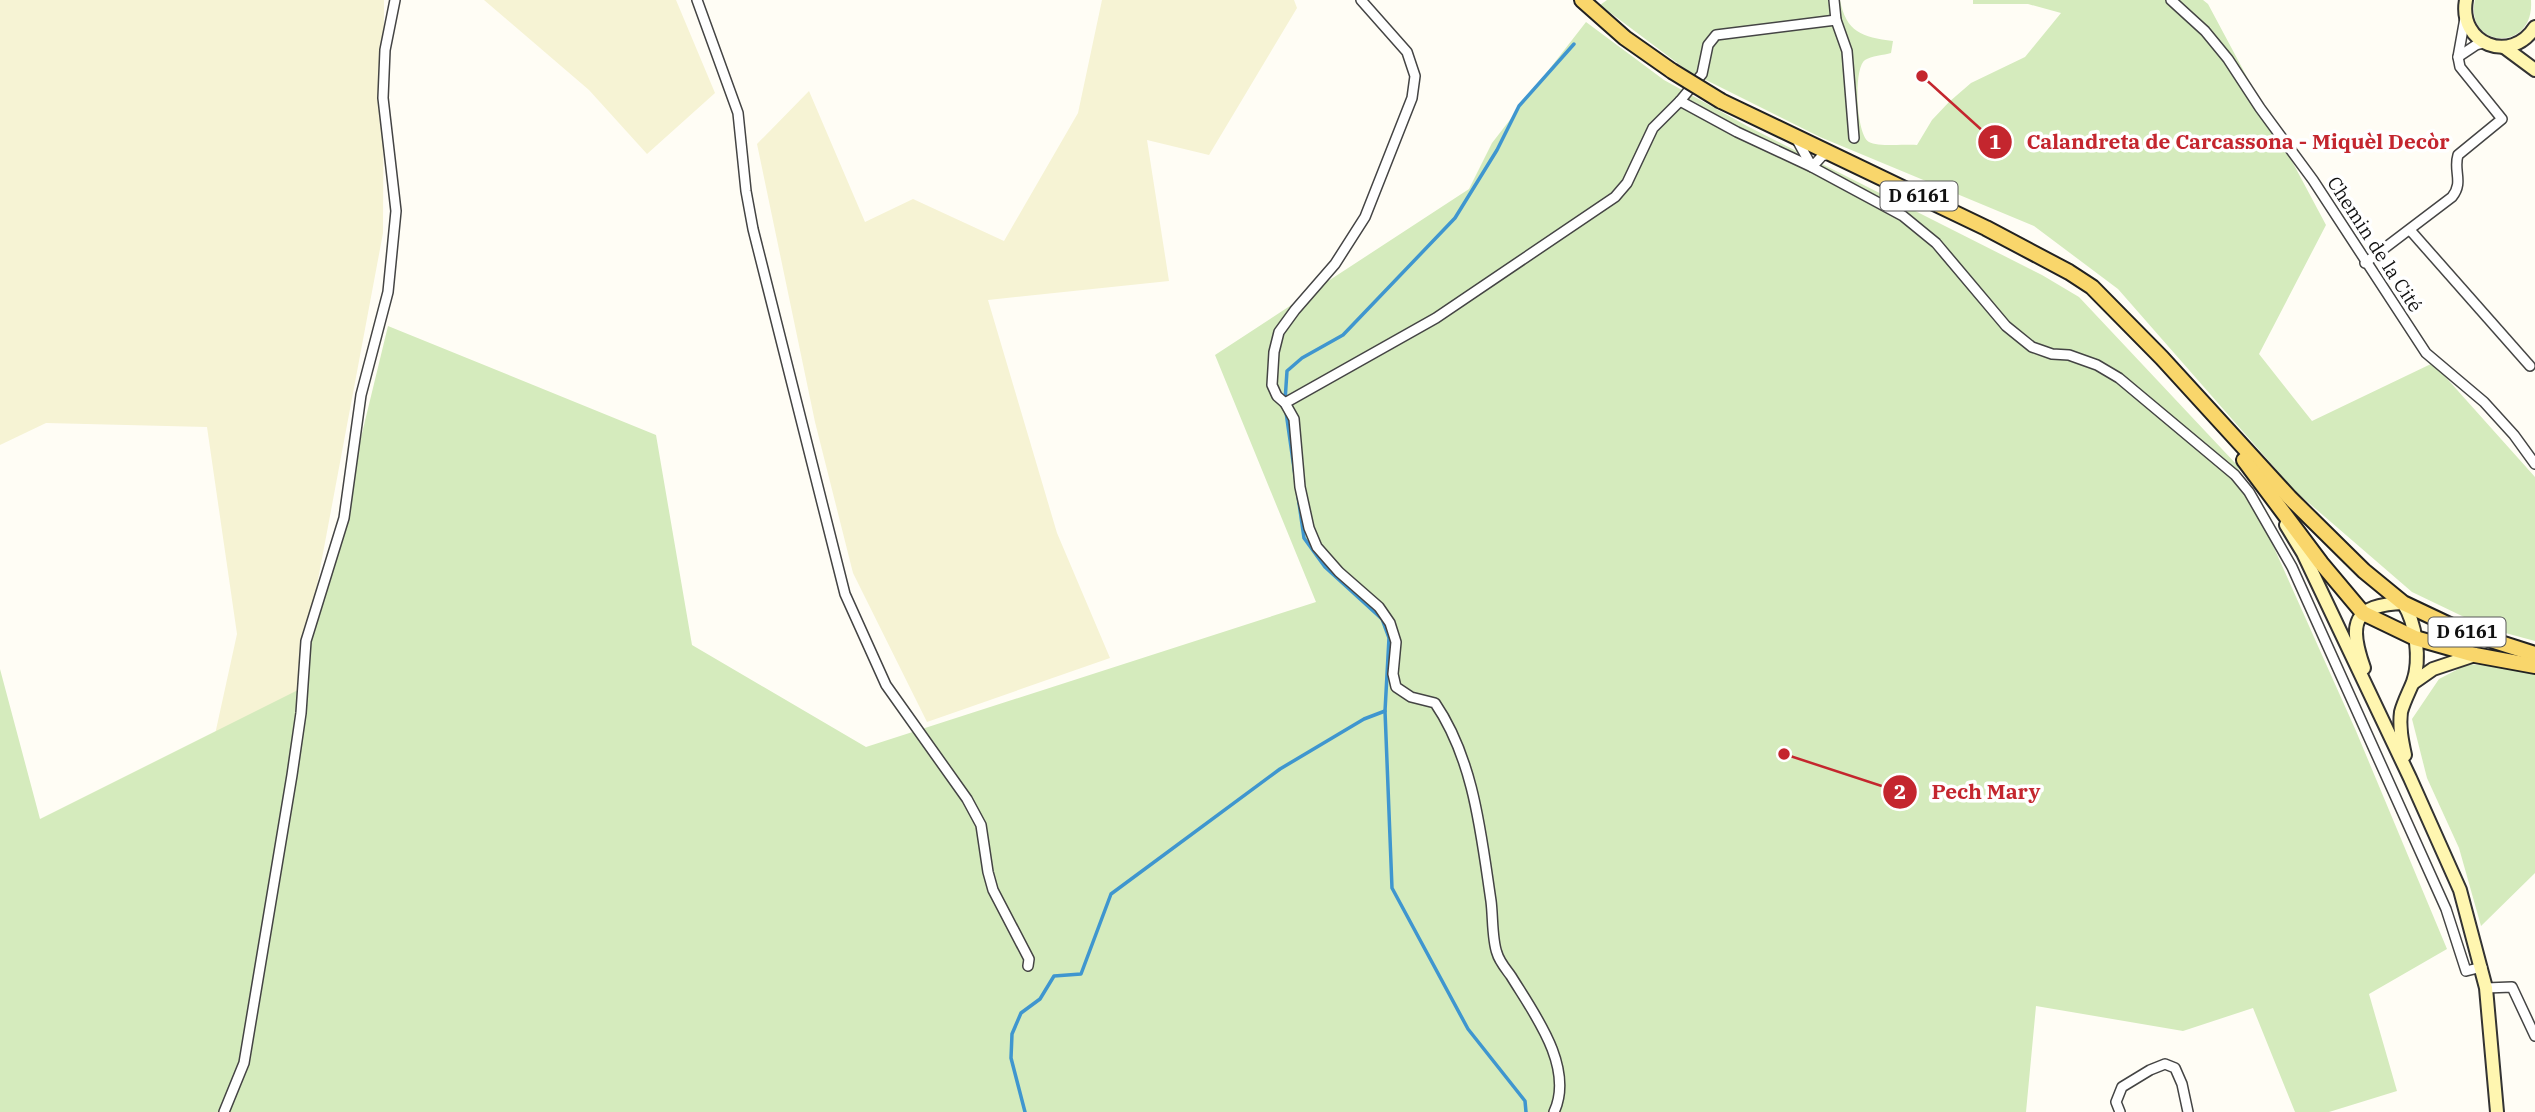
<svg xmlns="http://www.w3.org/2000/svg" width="2535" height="1112" font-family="'IBM Plex Serif',serif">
	<rect width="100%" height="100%" fill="#fffdf5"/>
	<g fill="#f6f3d4">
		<path d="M0,0h384l-1,233 -110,587 -73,-17 37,-169 -30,-207 -161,-4 -46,22z"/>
		<path d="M484,0h192l39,93 -68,61 -58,-64z"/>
		<path d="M1102,0h192l3,8 -88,147 -62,-15 22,141 -181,19 69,233 53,125 -183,64 -74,-149 -38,-151 -58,-278 52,-53 56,131 48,-23 91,42 74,-128z"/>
	</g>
	<g fill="#d5ebbd">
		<path d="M1607,0h233c6,32 22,37 53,41l-2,12c-7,2 -20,3 -26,7 -12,8 -9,75 4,82 8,5 37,2 48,3l15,-25 17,-18 22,-19 54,-26 36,-44 -33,-9h-55v-4h230l5,4 118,221 -67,129 53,67 121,-58 102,114v164l-48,-13 -75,-36 -117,-101 -177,-202 -84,-63 -214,-89 -132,-66 -88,-66z"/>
		<path d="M2475,0h56c4,53 -67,49 -56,0z"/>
		<path d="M1586,22l78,58 83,46 295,149 37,22 158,168 119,266 91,218 -78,45 28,97 -68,21h-34l-42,-104 -70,23 -147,-25 -10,106h-2026v-443l40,150 260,-130 88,-363 268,109 36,210 174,102 450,-145 -101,-247 254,-166 23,-46z"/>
		<path d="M2468,664l36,3 31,7v199l-54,53 -22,-78 -32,-70 -15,-59 27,-40z"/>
	</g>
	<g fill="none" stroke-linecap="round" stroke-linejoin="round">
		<g stroke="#3f96cf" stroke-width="3.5">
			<path d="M1285,401l2,-30 15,-13 41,-23 112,-117 42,-68 22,-44 55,-62"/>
			<path d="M1286,412l18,126 21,29 57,52 7,19 -4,73 7,177 76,141 57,72 1,11"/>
			<path d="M1025,1112l-14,-54 1,-24 9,-21 19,-14 14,-23 27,-2 30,-80 169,-125 84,-50 21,-8"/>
		</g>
		<defs>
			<g id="street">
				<path d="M697,0l41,113 8,78 7,38 92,365 41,91 81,114 14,26 7,47 5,18 36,69 -1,7"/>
				<path d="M1361,0l46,52 8,24 -3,22 -47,119 -30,47 -40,46 -16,22 -5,20 -2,33 5,11 8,7 9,16 6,68 9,41 8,19 22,25 40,35 11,16 6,19 -3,32 3,13 15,10 24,6c39,57 46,131 56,198 2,15 1,39 6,52 2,8 9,16 14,23 22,36 64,91 43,136"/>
				<path d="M1834,0l2,20 11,31 7,87"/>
				<path d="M2171,0l34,31 23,28 32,49 53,72 113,173 58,49 30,33 21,29"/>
				<path d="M2458,57l18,-12 8,-2"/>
				<path d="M1680,101l57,31 75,35 91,49 33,27 70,83 26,21 20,7 17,1 28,10 22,13 116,97 14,17 43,75 154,342 20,62 16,-4"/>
				<path d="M1796,138l16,29 10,-11 8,-2"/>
				<path d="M2410,230l120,136"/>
				<path d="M2365,263l87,-66c12,-15 1,-26 6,-42l44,-36 -42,-52 -2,-10 7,-39"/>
				<path d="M1285,403l151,-85 179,-121 12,-14 26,-55 27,-27 22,-27 6,-29 8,-10 120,-15"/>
				<path d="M2486,988l26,-1 23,49"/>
				<path d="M224,1112l20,-49 48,-288 9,-62 5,-72 38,-123 17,-123 27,-103 8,-81 -13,-113 2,-48 10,-50"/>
				<path d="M2120,1112l-4,-10 6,-15 28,-17 15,-6 10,4 7,16 6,28"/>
			</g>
			<g id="secondary">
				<path d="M2466,0c-8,44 45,65 69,27"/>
				<path d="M2504,47l31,23"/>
				<path d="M2286,525l17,28 107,225 50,112 26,98 11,124"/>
				<path d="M2364,668c-16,-45 -11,-63 39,-65 13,20 18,56 10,79 -4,10 -9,19 -12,30 -2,15 1,29 4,43"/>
				<path d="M2413,683l20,-14 42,-14"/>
			</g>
			<g id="primary">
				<path d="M1582,0l43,38 47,33"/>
				<path d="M1721,101l265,127 83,44 23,15 70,71 128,140 74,73 39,32 57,27 75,24"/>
				<path d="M2244,460l77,103 42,50 52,25 60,17 60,11"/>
			</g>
		</defs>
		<use href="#street" stroke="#444" stroke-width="12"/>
		<use href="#secondary" stroke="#333" stroke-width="16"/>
		<use href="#primary" stroke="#222" stroke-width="18"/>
		<use href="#street" stroke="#fff" stroke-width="9"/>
		<use href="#secondary" stroke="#fff6b0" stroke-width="12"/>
		<use href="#primary" stroke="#f9d66b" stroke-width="14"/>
		<defs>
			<path id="primary-bridge" d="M1672,71l49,30"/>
		</defs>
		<use href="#primary-bridge" stroke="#222" stroke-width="18" stroke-linecap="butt"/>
		<use href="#primary-bridge" stroke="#f9d66b" stroke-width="14"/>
	</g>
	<g text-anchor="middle" stroke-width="7" stroke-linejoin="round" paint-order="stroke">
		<g fill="#fff" stroke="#585858" stroke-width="2">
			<rect x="1880.5" y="181.5" width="77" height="29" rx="5"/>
			<rect x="2428.5" y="617.5" width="77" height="29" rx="5"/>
		</g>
		<g font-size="18" font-weight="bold" fill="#111">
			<text x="1919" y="202">D 6161</text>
			<text x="2467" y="638">D 6161</text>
		</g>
		<g font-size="19" fill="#111" stroke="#fff">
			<text transform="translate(2375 244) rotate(57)" y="7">Chemin de la Cité</text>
		</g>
	</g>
	<path fill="none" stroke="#c4262e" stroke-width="2.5" d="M1922 76L1995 142M1784 754L1900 792"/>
	<g fill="#c4262e" stroke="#fff" stroke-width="2.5">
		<circle cx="1922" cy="76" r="7"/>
		<circle cx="1784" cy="754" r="7"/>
		<circle cx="1995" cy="142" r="18"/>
		<circle cx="1900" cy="792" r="18"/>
	</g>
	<g font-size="21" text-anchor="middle" font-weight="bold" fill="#fff">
		<text x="1995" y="149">1</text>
		<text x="1900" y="799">2</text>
	</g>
	<g font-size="21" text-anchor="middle" font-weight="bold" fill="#c4262e" stroke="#fff" stroke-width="7" stroke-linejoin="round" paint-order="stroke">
		<text x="2238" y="149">Calandreta de Carcassona - Miquèl Decòr</text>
		<text x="1986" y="799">Pech Mary</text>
	</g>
</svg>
